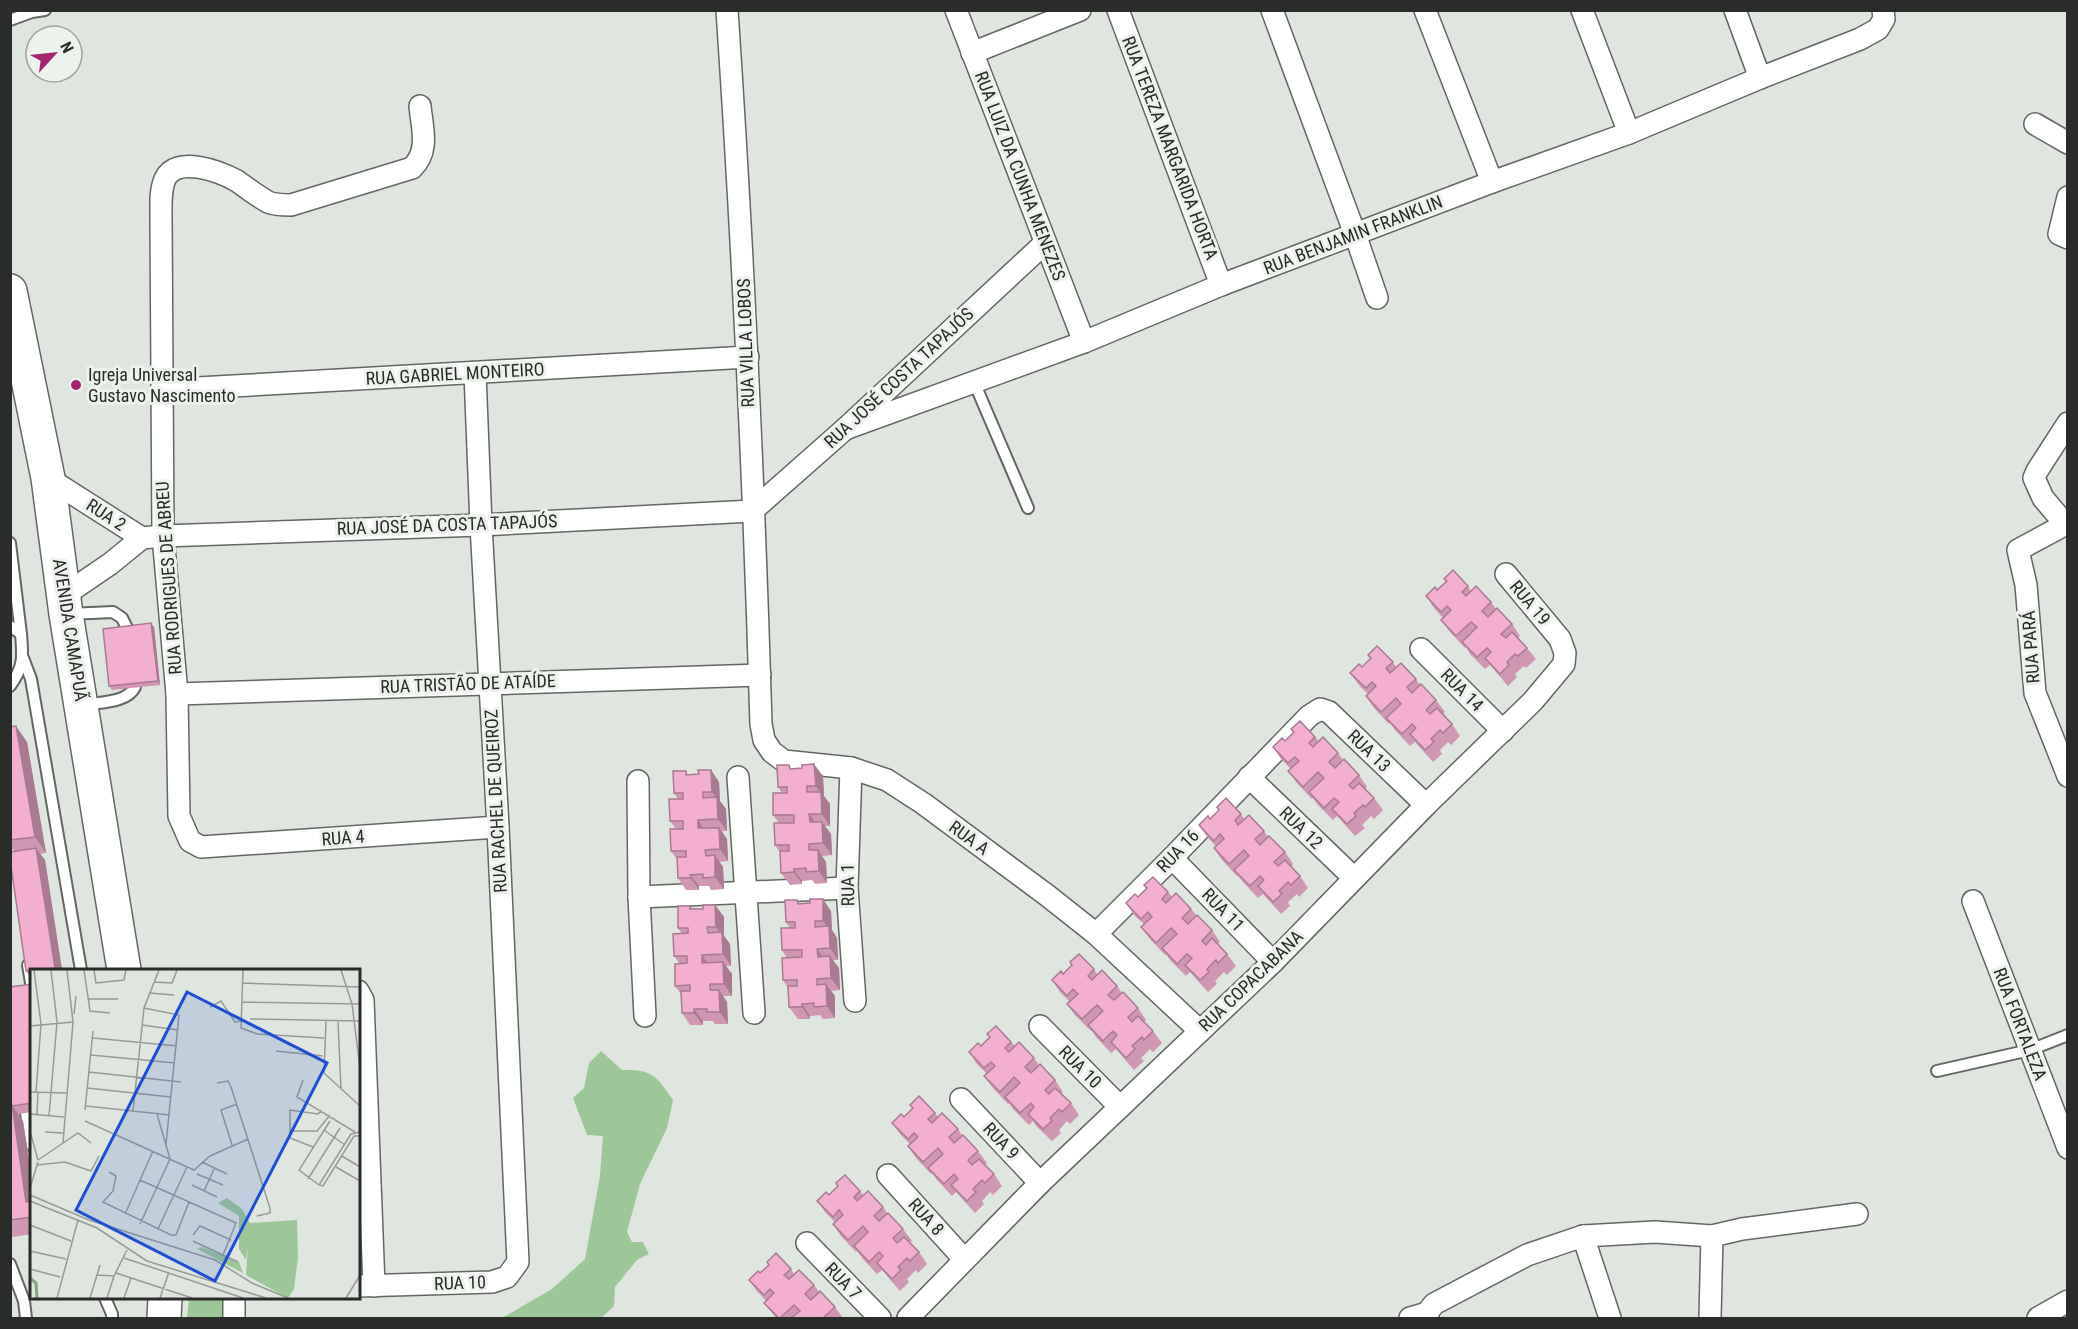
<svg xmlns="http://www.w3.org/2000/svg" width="2078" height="1329" font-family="'Roboto Condensed',sans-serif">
	<rect width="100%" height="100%" fill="#dfe5df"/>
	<g fill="#9cc898">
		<path d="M601,1051l21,19c30,-1 35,6 51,30l-6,28 -27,56 -13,48 5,10h11l6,12 -12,6 -22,27 -1,19 -13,12h-99l50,-29 33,-30 15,-83 3,-40 -16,-1 -14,-37 11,-10 5,-25z"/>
		<path d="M189,1298h39l2,20h-43z"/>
	</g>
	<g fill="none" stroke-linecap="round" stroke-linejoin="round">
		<defs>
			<g id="lane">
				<path d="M10,20l22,-8 13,-2"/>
				<path d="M974,382l54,126"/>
				<path d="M10,543l11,91"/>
				<path d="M69,614l44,-2 9,6 6,12"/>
				<path d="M10,626l11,8c2,23 3,33 -11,52"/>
				<path d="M23,658l8,21 50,291"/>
				<path d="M84,705c16,-3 43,-2 51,-18"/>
				<path d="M28,965l4,24"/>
				<path d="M1937,1071l93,-21 38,-15"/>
				<path d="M26,1113l6,33"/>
				<path d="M10,1264l14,37 2,17"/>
				<path d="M105,1298l7,16v4"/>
			</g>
			<g id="street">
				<path d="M727,10c16,238 27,476 34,714l3,16 8,12 12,9 67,7 36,12 37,24 124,92 48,38 104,97"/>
				<path d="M956,10l128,332"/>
				<path d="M1118,10l103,275"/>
				<path d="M1272,10l83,224 22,64"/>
				<path d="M1425,10l67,172"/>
				<path d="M1582,10l47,123"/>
				<path d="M1735,10l25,68"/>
				<path d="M972,53l108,-43"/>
				<path d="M420,106c2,22 10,45 -8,62l-121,37c-7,0 -16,0 -23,-3 -11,-6 -21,-14 -31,-21 -18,-10 -61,-26 -72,-2 -5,11 -4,26 -4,38l2,319 14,158 2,122 11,25 11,6 297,-20"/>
				<path d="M2035,124l33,19"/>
				<path d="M2068,197l-9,37 9,4"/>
				<path d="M161,390l587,-33"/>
				<path d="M845,429l239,-87 137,-57 271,-103 137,-49 131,-55 100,-39 18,-10 6,-10 -1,-9"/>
				<path d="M48,478l94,60"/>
				<path d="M2068,523l-50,27 8,35 9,108 33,83"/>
				<path d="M2065,524l-22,-26 -9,-20 3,-7 31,-48"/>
				<path d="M142,538l21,-2 318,-11 271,-14 93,-82 200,-186"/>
				<path d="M63,596l47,-32 32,-26"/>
				<path d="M1421,649l82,82"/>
				<path d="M177,694l583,-19"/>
				<path d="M851,768l-4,120 8,113"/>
				<path d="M738,777l16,236"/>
				<path d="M1249,777l105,101"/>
				<path d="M638,781l1,116 6,119"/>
				<path d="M1172,858l101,104"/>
				<path d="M639,897l208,-9"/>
				<path d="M1973,901l95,247"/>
				<path d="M1096,934l76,-76 137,-142 11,-7 9,3 97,93"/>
				<path d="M358,991l5,9 11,286"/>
				<path d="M1040,1026l80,81"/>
				<path d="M961,1099l79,84"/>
				<path d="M888,1175l76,84"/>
				<path d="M1583,1236l72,-4 57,4"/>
				<path d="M807,1243l73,75"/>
				<path d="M358,1286l134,-4 15,-5 11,-15 -20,-435 -17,-302 -6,-152"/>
				<path d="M234,1298v20"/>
				<path d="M908,1318l132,-135 233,-221 153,-157 107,-104 31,-37 1,-11 -5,-14 -54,-65"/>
				<path d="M1410,1318l17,-5"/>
				<path d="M1428,1318l-1,-5 7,-9 93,-49 56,-19 27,82"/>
				<path d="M1710,1318l2,-82 30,-7 115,-15"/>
				<path d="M2038,1318l30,-17"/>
			</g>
			<g id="primary">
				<path d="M10,291l38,187 18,136 58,356"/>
				<path d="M164,1318l1,-20"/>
			</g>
		</defs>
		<use href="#lane" stroke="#636762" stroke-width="14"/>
		<use href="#street" stroke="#636762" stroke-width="24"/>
		<use href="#primary" stroke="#636762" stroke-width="36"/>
		<use href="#lane" stroke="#fff" stroke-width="10"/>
		<use href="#street" stroke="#fff" stroke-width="21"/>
		<use href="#primary" stroke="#fff" stroke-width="33"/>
	</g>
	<g fill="#d096b2">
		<path d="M1444,579l24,7 3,5 20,11 5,7 16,15 8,12 -2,2 9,10 9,11 -10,9 -2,-2 -9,8 2,3 -9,9 -18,-21 -5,4 -15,-15 -4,-7 -1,1 -15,-16 -9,-12 2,-2 -9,-10 -8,-12 11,-6 9,-8z"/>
		<path d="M154,627l6,58 -48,5 -3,-4z"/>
		<path d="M1393,662l3,5 20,12 4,6 16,15 9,12 -2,2 9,10 8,12 -9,9 -3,-3 -8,8 2,4 -9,8 -18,-20 -5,4 -15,-16 -5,-7 -1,1 -15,-16 -8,-12 2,-2 -9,-9 -9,-12 12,-6z"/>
		<path d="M10,727l17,15 19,111 -6,1 5,6 17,110h-30v9l-6,-8 -11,-119 -5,-6z"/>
		<path d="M1291,729l24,8 4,4 19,12 5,7 16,15 8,12 -2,2 9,9 9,12 -9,9 -3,-3 -9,9 3,3 -10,8 -18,-20 -4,4 -16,-16 -4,-6 -1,1 -15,-16 -9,-12 3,-2 -10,-10 -8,-12 12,-6 8,-8z"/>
		<path d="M792,769l31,7 1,20 6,8v22h-5l6,8 1,21 -10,1 4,6 1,21 -12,1 -3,-4 -10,1v3l-12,1 -9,-12v-19l-6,-9 4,-22 -6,-8 9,-22 -4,-6z"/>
		<path d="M711,770l8,12 1,19 6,8 1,22h-5l5,8 1,22 -9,1 4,5 1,22 -13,1 -2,-4h-10v4h-13l-8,-12 -1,-19 -6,-8 5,-22 -6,-8 8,-22 -4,-6 12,-22 2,4 11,-1z"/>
		<path d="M1241,814l3,5 20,12 4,6 17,15 8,12 -2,3 9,9 8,12 -9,9 -2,-3 -9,8 2,4 -9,8 -18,-20 -5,4 -15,-16 -5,-6h-1l-15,-16 -8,-12 2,-2 -9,-9 -8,-12 11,-6z"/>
		<path d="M1144,885l24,7 4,5 19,12 5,6 16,15 8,12 -2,2 9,10 9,12 -9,9 -3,-3 -9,9 2,3 -9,8 -18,-20 -4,4 -16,-16 -4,-6 -1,1 -15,-16 -9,-12 3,-3 -10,-9 -8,-12 12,-6 8,-8z"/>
		<path d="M797,900l3,4 31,7 1,19 5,8 1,22h-5l6,8 1,22 -9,1 4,5v22l-12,1 -3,-4 -10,1v3h-12l-9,-12 -1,-19 -5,-8 4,-22 -5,-8 8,-22 -4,-6z"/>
		<path d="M715,905l9,12v19l6,8 1,22h-5l6,8v22h-9l4,6 1,22h-13l-2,-3h-10v4h-13l-8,-12 -1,-19 -6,-8 5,-22 -6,-8 8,-22 -4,-6 12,-22 3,3h10z"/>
		<path d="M1094,969l3,5 20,12 5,7 16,15 8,12 -2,2 9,9 9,12 -9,9 -3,-3 -9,9 3,3 -10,9 -18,-21 -5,4 -15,-16 -4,-6h-1l-16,-16 -8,-11 2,-3 -9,-9 -8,-12 11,-6z"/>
		<path d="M32,984v128l-14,2 5,7 9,59v54l-20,3 -2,-2v-248z"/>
		<path d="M1011,1042l4,4 19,12 5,7 16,15 8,12 -2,2 10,9 8,12 -9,9 -3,-3 -8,9 2,3 -9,8 -16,-15 -3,-5 -4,4 -16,-16 -4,-6 -1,1 -15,-16 -9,-12 3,-2 -10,-10 -8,-12 12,-6z"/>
		<path d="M910,1105l25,8 3,4 20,12 4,6 16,16 9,12 -2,2 9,9 8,12 -9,9 -3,-3 -8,9 2,3 -9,9 -19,-21 -4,4 -15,-16 -5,-7 -1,1 -15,-16 -8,-12 2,-2 -9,-9 -9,-12 12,-6 9,-8z"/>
		<path d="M836,1183l24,8 3,4 20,12 4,6 16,16 9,12 -2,2 9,9 8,12 -9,9 -2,-3 -9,9 2,3 -9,9 -18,-21 -5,4 -15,-16 -5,-7 -1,1 -15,-16 -8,-12 2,-2 -9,-9 -9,-12 12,-6 9,-8z"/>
		<path d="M791,1269l3,5 20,11 5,7 16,15 8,11h-67l-12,-15 2,-2 -9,-10 -8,-11 11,-7z"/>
	</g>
	<g fill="#a97a91">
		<path d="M151,623l3,4 6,58 -2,-4z"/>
		<path d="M16,726l11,16 19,111 -11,-16z"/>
		<path d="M814,764l9,12 1,20 6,8v22l-8,-12 -1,-20 -5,-8z"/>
		<path d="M711,770l8,12 1,19 6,8 1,22 -9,-12v-19l-6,-8z"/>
		<path d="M809,814l9,12 -8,-4z"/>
		<path d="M698,820l8,12 -8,-4z"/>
		<path d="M822,822l9,12 1,21 -9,-12z"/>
		<path d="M719,828l8,11 1,22 -8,-12z"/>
		<path d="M36,848l9,12 17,110h-5l-2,-2z"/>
		<path d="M818,850l8,12 1,21 -8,-12z"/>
		<path d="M715,855l8,12 1,22 -9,-12z"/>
		<path d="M794,869l8,12v3l-8,-12z"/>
		<path d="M690,875l9,11v4l-8,-12z"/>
		<path d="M823,899l8,12 1,19 5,8 1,22 -8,-12 -1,-19 -6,-8z"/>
		<path d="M715,905l9,12v19l6,8 1,22 -8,-12 -1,-19 -6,-8z"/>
		<path d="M817,949l9,12 -8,-4z"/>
		<path d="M702,955l8,12 -8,-4z"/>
		<path d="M830,956l9,12 1,22 -9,-12z"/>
		<path d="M723,962l9,12v22l-8,-12z"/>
		<path d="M826,984l9,12v22l-8,-12z"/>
		<path d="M719,990l8,12 1,22 -8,-12z"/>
		<path d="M802,1004l8,12v3l-8,-12z"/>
		<path d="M694,1009l9,12v4l-9,-12z"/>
		<path d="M12,1105l11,16 9,59v29l-6,-7z"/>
	</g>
	<g fill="#f2afcf" stroke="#a97a91" stroke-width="1.5">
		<path d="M1453,570l15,16 -6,6 4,4 10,-10 15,16 -9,9 6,6 9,-9 15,16 -11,10 5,4 6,-6 15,16 -9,8 -3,-2 -8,8 2,3 -9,9 -15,-16 6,-6 -4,-4 -10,9 -15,-15 15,-15 -6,-5 -15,14 -15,-16 10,-10 -4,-4 -6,6 -15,-16 9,-9 2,3 10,-9 -3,-2z"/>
		<path d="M151,623l7,58 -49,5 -6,-57z"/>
		<path d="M1377,646l16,16 -7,6 4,5 11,-10 15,16 -9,8 5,6 9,-9 15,16 -10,10 4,4 7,-6 15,16 -9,9 -3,-3 -9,9 3,3 -9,8 -15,-16 6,-6 -4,-4 -10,10 -16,-16 15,-14 -5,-6 -15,14 -15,-16 10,-10 -4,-4 -6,6 -16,-15 9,-9 3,3 9,-9 -3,-3z"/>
		<path d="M1300,721l15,16 -6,6 4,4 10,-10 15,16 -9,9 6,6 9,-9 15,16 -10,10 4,4 6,-6 15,15 -9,9 -2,-2 -9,8 2,3 -9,8 -15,-15 7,-7 -5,-4 -10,10 -15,-16 15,-14 -6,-6 -15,15 -15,-16 11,-10 -4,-4 -7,6 -15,-16 9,-9 3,3 9,-9 -3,-3z"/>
		<path d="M16,726l19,111 -25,3v-113z"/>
		<path d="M814,764l2,22h-9v6h14l1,22h-13l1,8h12l1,21 -14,1v6h9l1,21 -13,1v-4l-12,1v3l-13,1 -1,-22h9v-6h-14l-1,-22h20v-8h-21v-22h14v-6h-9l-1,-22h12l1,4 12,-1v-3z"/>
		<path d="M698,770h13l1,22h-9v6l14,-1 1,22 -20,1v8h21l1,21 -15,1 1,6 9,-1v22l-12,1v-4l-13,1 1,3h-13l-1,-21h9v-6h-15l-1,-22h13v-8h-13l-1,-22h14v-6h-9l-1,-22h13v4l13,-1z"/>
		<path d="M1226,798l15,16 -6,6 3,5 11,-10 15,16 -9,8 5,6 9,-9 16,16 -11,10 4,4 7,-6 15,16 -9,9 -3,-3 -9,9 3,3 -9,8 -15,-16 6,-6 -4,-4 -10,10 -16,-16 15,-14 -5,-6 -15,14 -15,-16 10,-9 -4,-5 -6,7 -15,-16 9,-9 2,3 9,-9 -2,-3z"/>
		<path d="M36,848l19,120 -29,3 -16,-112v-7z"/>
		<path d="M1153,877l15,15 -6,7 4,4 10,-10 15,16 -9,9 6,6 9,-9 15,15 -10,11 4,4 6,-7 15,16 -9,9 -2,-3 -9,9 2,3 -9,8 -15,-15 7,-7 -5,-4 -10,10 -15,-16 15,-14 -6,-6 -15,15 -15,-16 11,-10 -4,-5 -7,7 -15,-16 9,-9 3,3 9,-9 -3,-3z"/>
		<path d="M810,899h13v22h-8v6l14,-1 1,22 -13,1 1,8 12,-1 1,22 -14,1v6l9,-1 1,22 -13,1v-4l-12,1v3h-13l-1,-21h9v-6h-14l-1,-22 20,-1v-7h-20l-1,-22h14v-6h-9l-1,-22h12l1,4 12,-1z"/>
		<path d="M703,905h12l1,22h-9l1,6 14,-1 1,22 -21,1v8l21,-1 1,22h-14v6h9l1,22h-13v-3h-13v4h-12l-1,-22h9v-6l-15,1v-22l12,-1v-7h-13l-1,-22 15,-1v-5h-10v-22h12v3h13z"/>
		<path d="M1079,954l15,15 -6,7 4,4 10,-10 15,16 -9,9 6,5 9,-8 15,16 -10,9 4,5 6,-6 15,15 -9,9 -2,-3 -10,9 3,3 -9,9 -15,-16 6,-7 -4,-4 -10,10 -15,-16 15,-14 -6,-6 -15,14 -15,-15 11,-10 -5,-5 -6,7 -15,-16 9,-9 2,3 9,-9 -2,-3z"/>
		<path d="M32,984v119l-20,3v-1h-2v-118z"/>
		<path d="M996,1026l15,16 -6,6 4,4 10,-10 15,16 -9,9 6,6 9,-9 15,16 -10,10 4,4 6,-6 16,15 -9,9 -3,-3 -9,9 2,3 -9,8 -15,-15 6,-7 -3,-4 -11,10 -15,-16 15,-14 -6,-6 -14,15 -16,-16 11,-10 -4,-4 -7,6 -15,-16 9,-9 3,3 9,-9 -3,-3z"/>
		<path d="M919,1096l16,17 -7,6 4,4 10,-10 16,16 -9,8 5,6 9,-8 15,16 -10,9 4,5 7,-6 15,15 -9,9 -3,-3 -9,9 3,3 -9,9 -16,-16 7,-6 -4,-5 -10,10 -16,-16 15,-14 -5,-6 -15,14 -15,-16 10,-9 -4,-4 -6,6 -16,-16 9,-9 3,3 9,-9 -3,-3z"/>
		<path d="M10,1105h2l14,97 6,-1v16l-22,3z"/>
		<path d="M845,1175l15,16 -6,6 3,4 11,-10 15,16 -9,9 5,5 9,-8 15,16 -10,9 4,5 7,-6 15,15 -9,9 -3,-3 -9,9 3,3 -9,9 -15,-16 6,-7 -4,-4 -10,10 -15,-16 14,-14 -5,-6 -15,14 -15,-16 10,-9 -4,-5 -6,7 -16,-16 9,-9 3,3 9,-9 -2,-3z"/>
		<path d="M776,1253l15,16 -7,6 5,4 10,-9 15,15 -9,9 6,6 9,-9 15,16 -11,10 2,1h-35l9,-7 -6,-6 -14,13h-1l-15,-15 10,-10 -4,-4 -6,6 -15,-15 9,-9 2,2 9,-8 -2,-3z"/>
	</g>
	<circle fill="#a52371" stroke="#edf2ec" stroke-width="2" cx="76" cy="385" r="6"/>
	<g text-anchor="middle" stroke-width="6" stroke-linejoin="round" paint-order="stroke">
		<g font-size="18" fill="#2a2c2a" stroke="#edf2ec">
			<text transform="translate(1170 148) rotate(69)" y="6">RUA TEREZA MARGARIDA HORTA</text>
			<text transform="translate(1020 176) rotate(69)" y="6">RUA LUIZ DA CUNHA MENEZES</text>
			<text transform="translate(1353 235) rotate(-21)" y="6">RUA BENJAMIN FRANKLIN</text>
			<text transform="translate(746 343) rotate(-92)" y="6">RUA VILLA LOBOS</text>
			<text transform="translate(455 374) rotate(-3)" y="6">RUA GABRIEL MONTEIRO</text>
			<text transform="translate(899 378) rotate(-43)" y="6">RUA JOSÉ COSTA TAPAJÓS</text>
			<text transform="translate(106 515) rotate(33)" y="6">RUA 2</text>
			<text transform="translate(447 525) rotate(-2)" y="6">RUA JOSÉ DA COSTA TAPAJÓS</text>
			<text transform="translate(169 578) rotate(-94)" y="6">RUA RODRIGUES DE ABREU</text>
			<text transform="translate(1530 603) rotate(50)" y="6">RUA 19</text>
			<text transform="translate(70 630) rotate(81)" y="6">AVENIDA CAMAPUÃ</text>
			<text transform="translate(2031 647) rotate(-94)" y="6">RUA PARÁ</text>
			<text transform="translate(468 684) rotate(-2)" y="6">RUA TRISTÃO DE ATAÍDE</text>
			<text transform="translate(1462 690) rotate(45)" y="6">RUA 14</text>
			<text transform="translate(1369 751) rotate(44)" y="6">RUA 13</text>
			<text transform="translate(496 801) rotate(-93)" y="6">RUA RACHEL DE QUEIROZ</text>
			<text transform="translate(1301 828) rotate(44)" y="6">RUA 12</text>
			<text transform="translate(343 838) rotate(-4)" y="6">RUA 4</text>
			<text transform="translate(969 838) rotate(36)" y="6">RUA A</text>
			<text transform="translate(1178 851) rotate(-46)" y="6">RUA 16</text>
			<text transform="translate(848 885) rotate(-91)" y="6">RUA 1</text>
			<text transform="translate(1223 910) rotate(46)" y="6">RUA 11</text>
			<text transform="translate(1251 981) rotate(-44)" y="6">RUA COPACABANA</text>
			<text transform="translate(2020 1024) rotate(69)" y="6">RUA FORTALEZA</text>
			<text transform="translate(1080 1067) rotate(45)" y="6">RUA 10</text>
			<text transform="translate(1001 1141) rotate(47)" y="6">RUA 9</text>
			<text transform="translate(926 1217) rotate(48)" y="6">RUA 8</text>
			<text transform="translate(843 1281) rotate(46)" y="6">RUA 7</text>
			<text transform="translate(460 1283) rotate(-2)" y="6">RUA 10</text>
		</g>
		<g font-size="18" fill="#2a2c2a" stroke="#edf2ec" text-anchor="start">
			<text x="88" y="381">Igreja Universal<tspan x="88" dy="21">Gustavo Nascimento</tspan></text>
		</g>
	</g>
	<g transform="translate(30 969)">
		<rect width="330" height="330" fill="#dfe5df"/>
		<path d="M197,229l15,11 8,14 47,-3 1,38 -4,31 -6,9 -42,-23 2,-30 -2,15 -7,-11v-33l-21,-13zM172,278l37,15 4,11 -46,-24z" fill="#9cc898"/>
		<path fill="none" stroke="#7caa78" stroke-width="3" d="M0,309l6,5 1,15"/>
		<path fill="none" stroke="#979b97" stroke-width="1.5" d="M4,1l7,54 -5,68M54,1l6,41 20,2M64,1l2,13 28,-3 2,-10M213,1l-2,58 16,6 67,4M311,1l11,34 8,64M124,13l18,1 5,-13M212,14l118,4M119,24l25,2M58,30h30M212,33l118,2M180,38l11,-6 14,21 6,-1M114,39l35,7 -13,129M44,45l2,-18M220,50l110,2M296,52l-2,52 36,33M308,52l3,68M112,56l36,5M0,57l43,-4M63,69l84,8M246,82l47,5M61,86l84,8M59,103l92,10M273,111l-6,17 58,35M187,114l11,-2 3,6 39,121v5l-13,3M57,119l84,9M0,123l36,1M56,137l84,9M55,141l8,-79M291,141l-3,4 -28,-4v21h27l13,-16M103,142l11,-103 15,-38M0,145l34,3M7,145l1,-22M19,147l8,-94 -6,-52M55,152l109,49 16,-14 38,-17M294,161l21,15M0,162l8,29M260,162v7l23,9M15,163l18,1M33,174l10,-121 -6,-52M202,176l-11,-35 16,-6M312,187l18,11M8,191l40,-27 13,10M172,193l25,12M7,196l28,-3 26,9 8,-15M306,198l24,14M79,203l7,4 -3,15 -10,11 68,33h5l13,-33M167,205l26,11M278,210l32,-51M110,211l96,43 -13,32M162,216l25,12M289,216l-20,-15 31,-49M289,216l4,1 31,-50h6M289,216l32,-51 9,-2M0,219l8,-26M174,222l10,-22M0,226l59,25 126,40 37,23 36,15M0,232l67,27 50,33 119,37M95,245l28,-63M110,255l30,-65 -13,-45M0,256l41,16M128,260l29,-62M163,266l7,-9 31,14M163,272l45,21M0,282l36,8M94,289l119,40M0,300l30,8M86,304l76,25M67,306l17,1 13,-26M27,329l21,-78M60,329l10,-33M77,329l7,-22M94,329l7,-20M130,329l9,-26M316,329l14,-23"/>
		<path fill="#1d4ed8" fill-opacity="0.15" stroke="#1d4ed8" stroke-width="3" d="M157,23l140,71 -112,218 -139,-71z"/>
		<rect width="330" height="330" fill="none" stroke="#2a2c2a" stroke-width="3"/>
	</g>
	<rect width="2078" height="1329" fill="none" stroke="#2a2c2a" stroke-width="24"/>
	<g transform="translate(54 54) rotate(63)"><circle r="28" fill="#edf2ec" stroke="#9fa39e" stroke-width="1.5"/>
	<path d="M0-4.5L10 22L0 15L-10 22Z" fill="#a52371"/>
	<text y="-9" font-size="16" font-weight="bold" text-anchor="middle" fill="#2a2c2a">N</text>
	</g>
</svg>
